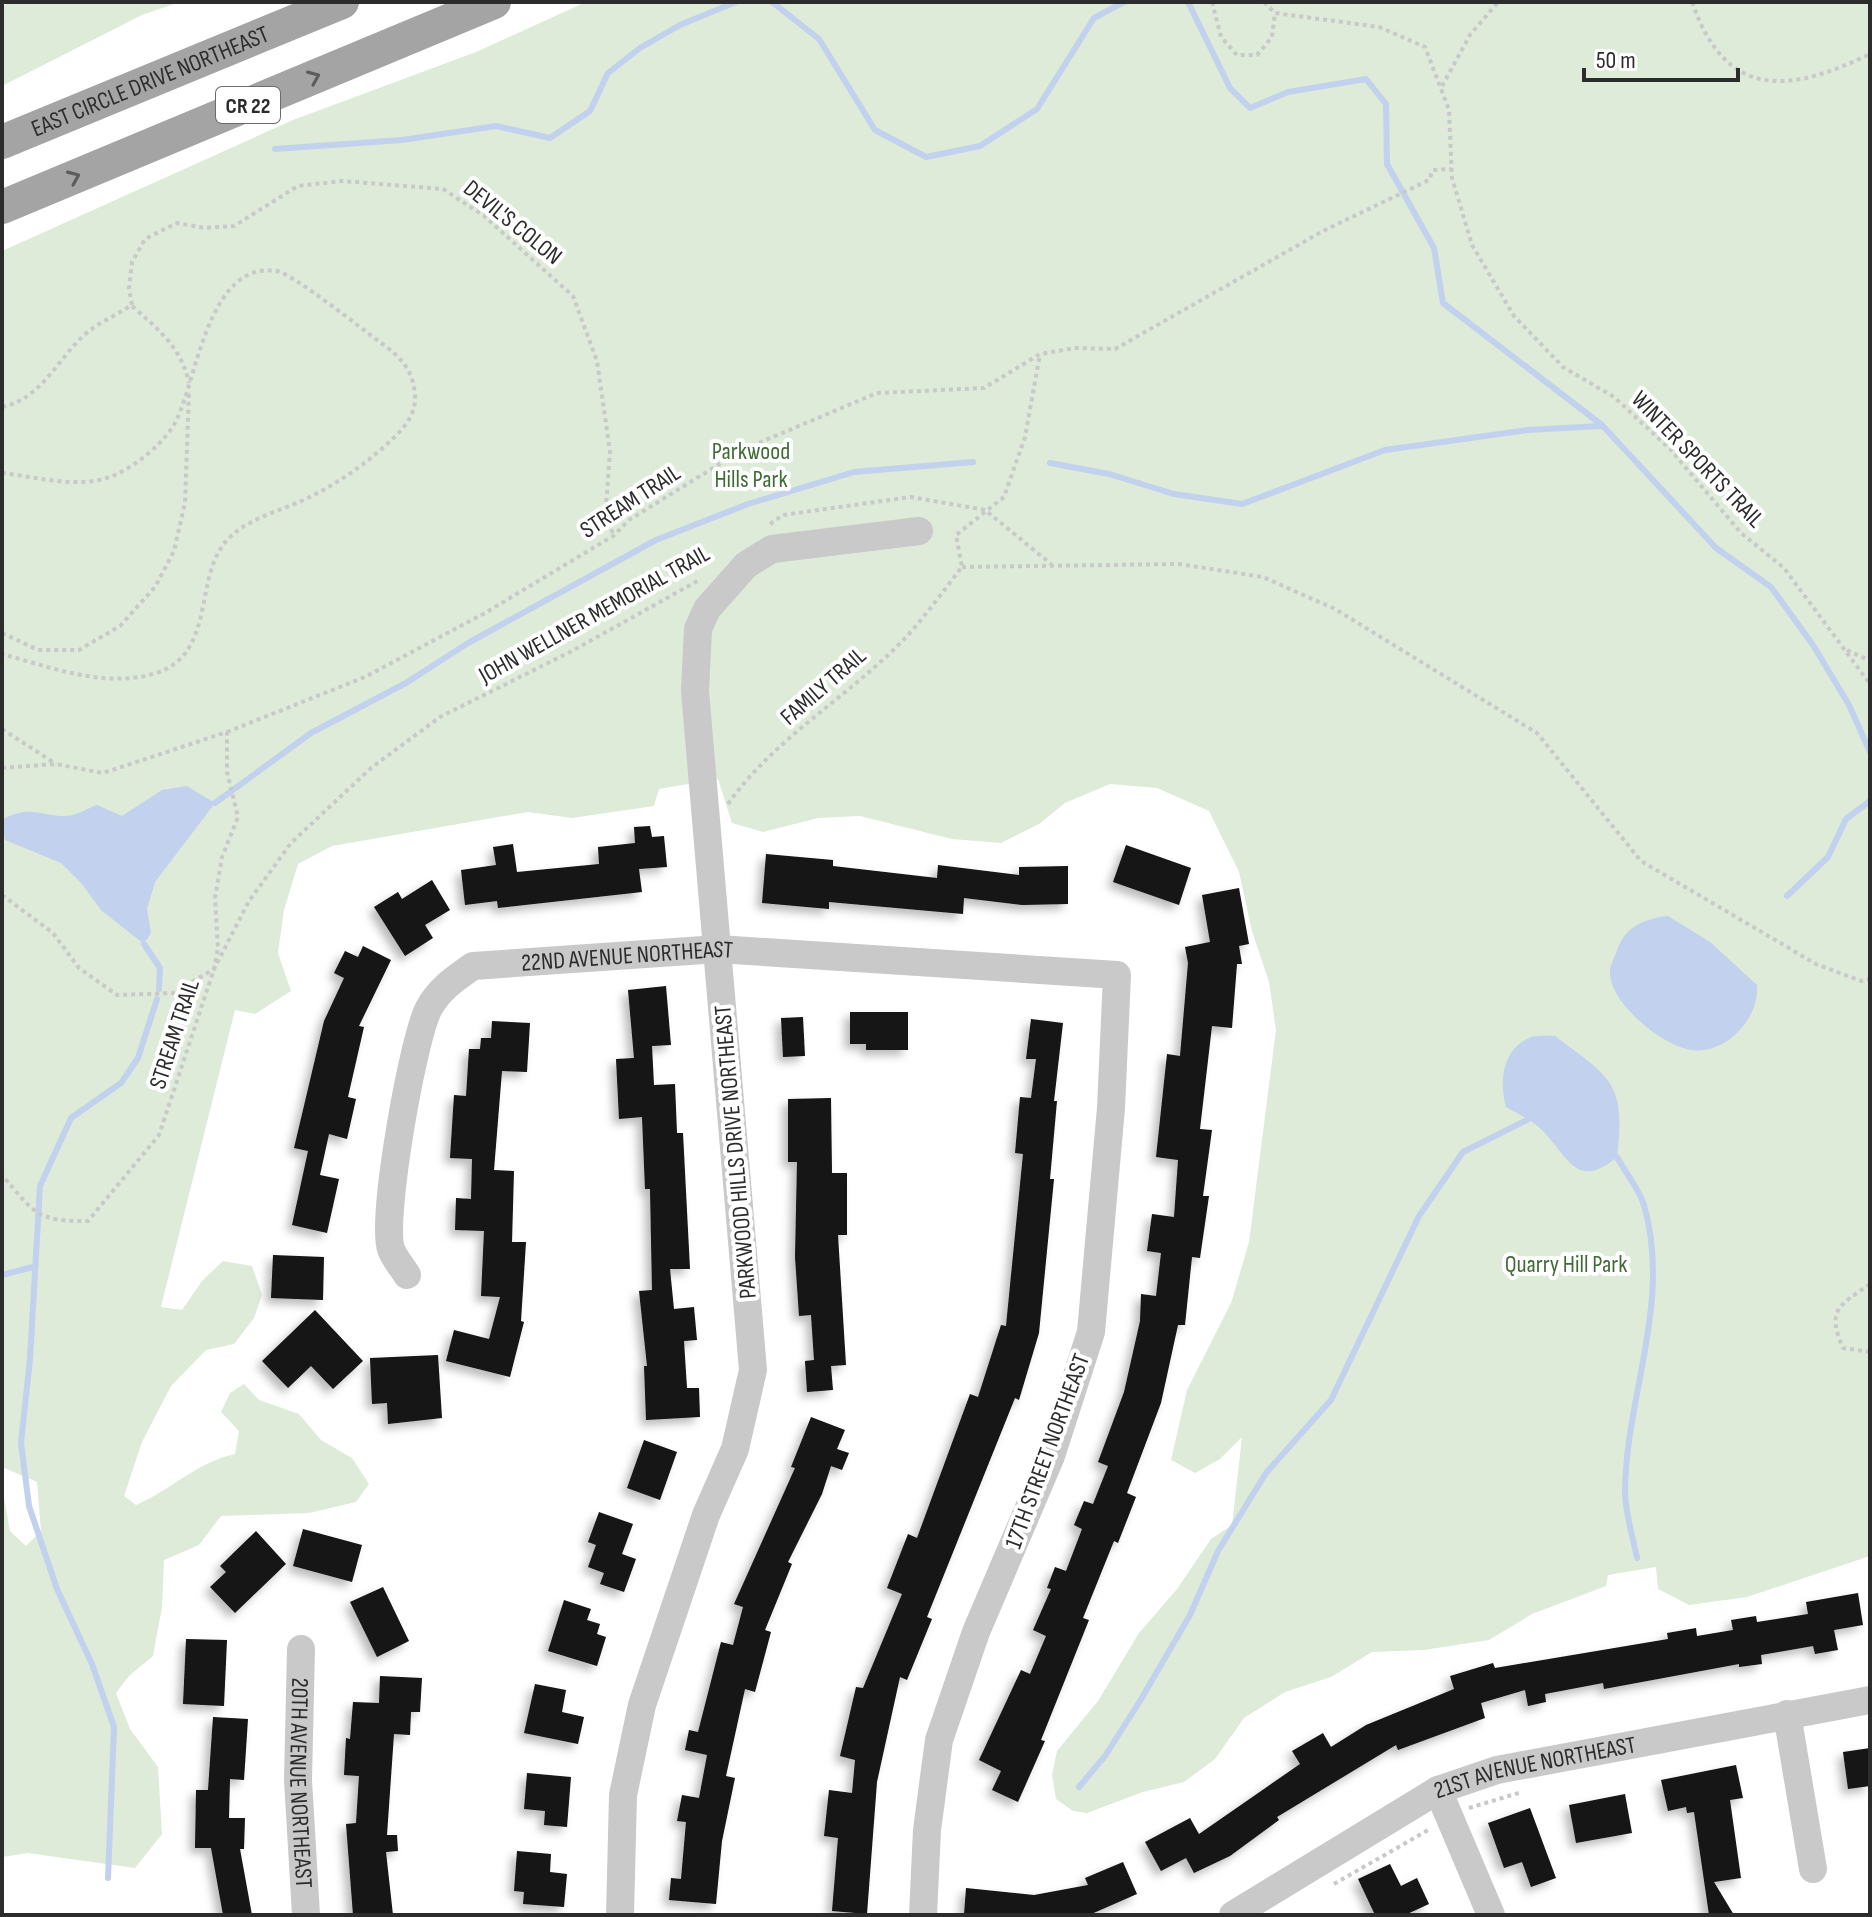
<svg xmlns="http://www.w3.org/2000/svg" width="1872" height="1917" font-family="'Sofia Sans Condensed',sans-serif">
	<defs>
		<filter id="shadow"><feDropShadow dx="-5.5" dy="5.5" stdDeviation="4" flood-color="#0004"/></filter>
	</defs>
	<rect width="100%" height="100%" fill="#fff"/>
	<g fill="#ddebd8">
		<path d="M11,2h169l-38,13 -140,71v-80z"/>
		<path d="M586,2h1284v1554l-123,41 -58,8 -31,-16 -2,-22 -48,8 -2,11 -74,28 -43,26 -65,10 -52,2 -41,25 -46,15 -41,26 -29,41 -31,23 -41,10 -56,21 -14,-2 -17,-12 -4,-24 5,-24 41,-50 41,-68 38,-44 34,-50 21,-14 10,-88 -22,22 -25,14 -24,-13 16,-70 44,-87 18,-61 27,-212 -7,-48 -17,-51 -13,-59 -30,-61 -52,-23 -47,-4 -45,19 -26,21 -38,19 -49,-4 -92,-23 -42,2 -55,14 -31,-9 -14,-44 -59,10 -5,17 -82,12 -44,-6 -196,34 -34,18 -14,46 -6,43 13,38 -36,23 -20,-4 -74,297 21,3 20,-29 21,-20 29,5 10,29 -8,23 -20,26 -28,6 -35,36 -29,56 -18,54 12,9c35,-15 61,-43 99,-51l4,-23 -18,-19 9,-19 14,-9 15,16 40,14 22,26 31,18 17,26 -13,18 -47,11 -88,3 -22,29 -35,15 -2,47 -9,49 -24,20 -13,17 14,36 28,38 4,67 -27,34 -107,-15 -26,4v-370l8,44 16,15 15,-15 -4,-49 -35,-15v-1216l291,-131 183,-68z"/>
	</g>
	<g fill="#c2d1ed">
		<path d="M187,786l28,17 -60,79 -8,27 4,24 -7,11 -43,-34 -19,-26 -21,-21 -56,-23 -3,-20c26,-16 39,-4 64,-4 10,0 22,-8 31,-11l25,11 40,-26z"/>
		<path d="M1668,916l42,26 47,43c3,33 -31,70 -66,65 -28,-4 -80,-46 -81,-76 -1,-7 4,-16 7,-23 8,-25 27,-32 51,-35z"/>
		<path d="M1555,1036c56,42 71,46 62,121 -40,34 -49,0 -74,-26 -9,-10 -25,-17 -37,-24 -7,-24 -4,-57 23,-69 7,-3 19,-2 26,-2z"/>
	</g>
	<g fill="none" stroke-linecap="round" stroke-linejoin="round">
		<g stroke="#c2d1ed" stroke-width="6">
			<path d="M772,2l47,37 56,91 51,27 54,-11 57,-37 57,-91 30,-16"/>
			<path d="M1188,2l42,86 20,20 38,-16 78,-13 20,25 1,60 47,84 9,55 159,122 114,123 55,39 42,58 36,60 21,47"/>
			<path d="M275,149l127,-9 94,-14 54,12 40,-27 18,-38 32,-25 40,-23 56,-23"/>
			<path d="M1050,463l59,11 65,20 68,10 143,-54 143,-20 73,-4"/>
			<path d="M215,803l96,-70 95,-50 62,-40 188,-103 92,-36 106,-32 119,-10"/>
			<path d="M1787,896l41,-39 18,-38 24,-18"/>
			<path d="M144,944l16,24 -1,21"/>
			<path d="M1617,1157c8,15 22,32 27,48 28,97 -18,190 -19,286 0,22 8,46 12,67"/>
			<path d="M2,1275l31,-8"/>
			<path d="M1079,1787l26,-31 35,-55 50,-86 28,-64 48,-78 65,-73 88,-184 44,-64 64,-32"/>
			<path d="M108,1878l6,-151 -22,-63 -35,-75 -28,-83 -8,-63 9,-84 10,-173 31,-68 50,-35 17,-25 19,-59"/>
		</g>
	</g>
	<g fill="#131313" filter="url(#shadow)">
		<path d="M650,826l2,11 12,-1 3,31 -28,2 3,23 -144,16 -1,-7 -32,4 -4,-35 35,-5 -3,-18 20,-3 4,28 82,-8 -1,-17 37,-4 -1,-16z"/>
		<path d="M1126,845l65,23 -12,37 -66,-23z"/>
		<path d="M766,854l67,6v6l104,12 1,-13 81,10v-8l49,-1v38l-46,1 -58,-7 -1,16 -134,-12v7l-67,-6z"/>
		<path d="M432,880l18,30 -25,15 8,13 -28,18 -31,-49 24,-15 4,7z"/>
		<path d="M1239,888l10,56 -10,2 3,18h-5l-5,64 -20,-2 -12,103 12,1 -9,66h6l-9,62 -8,-1 -7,68h-7l-17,78 -34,90 9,4 -18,46 -4,-2 -31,77 6,2 -48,120 4,1 -27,61 -26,-12 9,-19 -22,-11 42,-90 9,4 16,-38 -13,-6 18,-41 -4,-1 8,-21 11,4 16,-42 -8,-4 10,-24 9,3 15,-38 -10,-4 26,-70 16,-71 1,-27 15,2 5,-43 -14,-2 5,-37 22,3 4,-57 -22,-3 11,-103 13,2 8,-93 -3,-16 25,-5 -8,-47z"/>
		<path d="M363,946l28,14 -32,66 5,1 -16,70 8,2 -9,40 -18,-5 -9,41 19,4 -12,54 -35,-8 16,-74 -14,-3 30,-127 20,-43 -10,-5 11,-22 13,6z"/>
		<path d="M666,986l5,59 -19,1 2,39 21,-1 2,49h6l7,136h-20l4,40 20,-2 3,33 -13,1 3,47h12l1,29 -54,3 -2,-54h3l-8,-75 13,-1 -2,-101h-5l-3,-72 -23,2 -3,-60 18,-1 -6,-68z"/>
		<path d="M850,1012h58v38h-42v-6h-16z"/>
		<path d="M803,1017l2,39 -22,1 -2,-39z"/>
		<path d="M1031,1019l32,4 -9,78h3l-7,78h4l-15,154 -20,67 -4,-2 -88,219 5,2 -25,61 -7,-3 -23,105 -10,132 -35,-3 6,-73 -14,-2 5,-46 23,3 3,-33 -15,-4 16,-69 7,1 39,-94 -15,-6 21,-54 9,4 53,-144 8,3 23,-72 5,1 17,-172 -8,-1 5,-56 11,1 5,-39h-10z"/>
		<path d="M492,1021l38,2 -3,49 -25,-1 -8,99 20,1 -2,71h14l-5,79 3,1 -14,55 -64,-16 8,-31 35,9 11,-42 -19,-1 3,-65 -29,-1 1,-32 15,1 1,-40 -22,-1 4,-63 12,1 3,-47h11l1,-11h10z"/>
		<path d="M831,1098l1,75h15v62h-9l8,130 -15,1 2,24 -26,2 -2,-31 9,-1 -3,-45 -12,1 -4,-59 2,-95h-9v-63z"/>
		<path d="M273,1255l51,2 -1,43 -52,-2z"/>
		<path d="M315,1310l48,51 -30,28 -22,-23 -23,22 -26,-27z"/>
		<path d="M438,1355l4,63 -54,6 -1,-21 -15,1 -2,-46z"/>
		<path d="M811,1417l34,13 -8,19 12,4 -7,17 -11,-4 -9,28 -34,68 4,2 -27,66 6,2 -16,60 -10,-3 -19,87 9,2 -13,63 -6,63 -47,-4 2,-22 10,1 5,-57 -9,-1 5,-26 17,3 8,-43 -22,-5 4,-20 9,2 23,-90 12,3 10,-38 -9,-3 61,-136 -4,-1z"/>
		<path d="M644,1440l33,12 -17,48 -33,-12z"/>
		<path d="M599,1512l34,12 -11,30 14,5 -12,33 -24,-8 4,-11 -16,-6 8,-22 -8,-3z"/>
		<path d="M303,1529l59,16 -10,37 -59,-16z"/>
		<path d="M256,1531l30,33 -51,49 -25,-26 16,-15 -6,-6z"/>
		<path d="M383,1587l26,54 -32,16 -27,-55z"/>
		<path d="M1858,1593l5,32 -29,5 4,20 -23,4 -2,-8 -52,9 1,9 -23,3v-3l-135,25 -1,-6 -58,11 1,8 -18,4 -3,-16 -44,13 4,15 -87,32 -2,-5 -119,72 2,3 -49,36 -36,17 -8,-15 -25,13 -16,-29 45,-24 9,16 101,-70 -8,-13 31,-18 8,14 35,-22 88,-36 -4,-13 43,-13 2,5 173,-29 -1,-6 29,-5 1,8 36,-6 -2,-10 25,-4 1,6 51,-8 -2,-12z"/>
		<path d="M564,1600l27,9 -4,11 13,4 -3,10 9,3 -9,29 -49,-15z"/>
		<path d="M186,1639l41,1 -3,66 -41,-2z"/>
		<path d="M380,1676l42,2 -2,34h-9l-1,23 -16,-1 -7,101h10l1,16 -12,1 7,63h-40l-7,-91 10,-1 3,-47 -15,-1 2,-37 4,1 3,-37 26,1z"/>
		<path d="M535,1684l31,6 -4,22 22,5 -6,27 -54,-11z"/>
		<path d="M213,1717l35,2 -4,61 -14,-1 -1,39h16l-1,31h-4l12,66h-29l-12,-67h-16l1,-58h12z"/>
		<path d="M1870,1748v38l-22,3 -5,-37z"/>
		<path d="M1736,1765l7,33 -13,2 11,78 -27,4 20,33h-25l-15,-103 -7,1 -1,-6 -18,4 -7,-31z"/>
		<path d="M527,1773l44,4 -4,50 -23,-2 1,-14 -21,-2z"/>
		<path d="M1625,1794l7,39 -56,10 -7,-38z"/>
		<path d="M1530,1808l26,70 -25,9 -9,-25 -18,6 -16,-45z"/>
		<path d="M517,1851l34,3 -1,18 17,2 -3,33 -41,-3 1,-12 -10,-1z"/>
		<path d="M1123,1862l14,32 -48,21h-125l2,-27 68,7 54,-10 -3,-7z"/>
		<path d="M1390,1864l11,22 16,-8 12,26 -24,11h-30l-17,-36z"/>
	</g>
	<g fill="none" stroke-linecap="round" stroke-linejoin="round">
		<g stroke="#c9c9c9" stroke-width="4" stroke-dasharray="4 4" stroke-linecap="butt">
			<path d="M1212,2l9,35 16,18h20l15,-18 3,-24"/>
			<path d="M1264,2l11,11 104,14 46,20 24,63 3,68 20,67 42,71 49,51 51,30 56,52 71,84 43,35 86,116"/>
			<path d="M1692,2c34,99 98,91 178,52"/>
			<path d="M1442,86l28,-51 28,-33"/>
			<path d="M132,306c27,24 49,41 57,77"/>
			<path d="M2,407c42,-9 56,-51 87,-76 13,-10 29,-17 43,-26l-3,-17 3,-26 13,-23 32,-16 28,5 29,-2 64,-40 44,-5 101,8 41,27 89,80 24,65 13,90 -4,55 7,30"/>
			<path d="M2,473c36,4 78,17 113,2 22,-10 52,-34 62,-56 20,-42 32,-159 100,-148 16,3 85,58 104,72 20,14 32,27 34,52 1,23 -14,36 -29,50 -23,21 -47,37 -74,51 -29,15 -69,22 -89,49 -28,38 -9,110 -67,128 -50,16 -106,-6 -154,-19"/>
			<path d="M770,524l13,-9 128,-18 74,13 66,54"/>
			<path d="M962,567l217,-3 84,13 72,32 202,124 104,128 175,103 45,17 9,-2"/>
			<path d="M2,633l36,17h41l41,-24 35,-39 19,-36 11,-48 4,-111"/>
			<path d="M1847,650l23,11"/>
			<path d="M2,729l54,35"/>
			<path d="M227,732l138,-55 120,-64 128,-77 16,-16 113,-70 135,-57 107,-5 56,-34 35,-6 40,1 208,-118 106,-51 4,-10 18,-1"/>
			<path d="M2,768l54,-4 47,9 124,-41v40l11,45 -16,40 -7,41 3,50 -4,21 -55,166 -71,86c-52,1 -54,-9 -86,-46"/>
			<path d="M728,804c48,-68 124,-109 180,-169 19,-21 36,-45 54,-68l-6,-32 48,-38 21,-60 15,-83"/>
			<path d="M2,895l51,38 26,35 38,27 56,-2 41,-24 35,-68 42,-58 80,-75 69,-51 132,-66 129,-72"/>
			<path d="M1870,1284c-31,22 -44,25 -27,64l27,4"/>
			<path d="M1469,1808l53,-16"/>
			<path d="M1334,1884l96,-55"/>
		</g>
		<g stroke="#c9c9c9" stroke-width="28">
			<path id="s1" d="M407,1275c-5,-8 -13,-17 -16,-26 -10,-30 22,-212 38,-241 10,-19 27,-30 44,-42l245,-17 399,26 -6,133 -20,224 -40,124 -75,176 -37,108 -12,90 -4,85"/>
			<path id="s2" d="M301,1649l-3,131 8,135"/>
			<path d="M1787,1714l26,155"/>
			<path d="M1438,1790l53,125"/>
			<path d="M620,1915l3,-120 19,-90 64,-190 29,-66 18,-79 -58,-679 3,-62 9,-20 39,-44 26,-16 147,-18"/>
			<path id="s3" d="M1233,1915l205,-125 59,-20 373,-70"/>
		</g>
		<g stroke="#a4a4a4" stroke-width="34">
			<path id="s4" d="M2,142l340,-140"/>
			<path d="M2,207l492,-205"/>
		</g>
	</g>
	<defs><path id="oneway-chevron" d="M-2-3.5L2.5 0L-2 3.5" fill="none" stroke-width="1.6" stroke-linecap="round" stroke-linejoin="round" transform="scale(2)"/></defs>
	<g stroke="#5c5c5c">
		<use href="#oneway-chevron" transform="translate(314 77) rotate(-23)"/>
		<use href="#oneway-chevron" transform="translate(74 177) rotate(-23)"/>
	</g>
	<g text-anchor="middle" stroke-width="8" stroke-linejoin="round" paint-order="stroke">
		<rect fill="#fff" stroke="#6b6b6b" stroke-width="2" x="216" y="87" width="64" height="36" rx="6"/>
		<g font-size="22" font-weight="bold" fill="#2c2c2c">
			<text x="248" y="113">CR 22</text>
		</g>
		<g font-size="24" fill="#2c2c2c" stroke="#fff">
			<text dy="8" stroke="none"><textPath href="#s4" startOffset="160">EAST CIRCLE DRIVE NORTHEAST</textPath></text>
			<text transform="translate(513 222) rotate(39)" y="8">DEVIL'S COLON</text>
			<text transform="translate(1698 459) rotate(46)" y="8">WINTER SPORTS TRAIL</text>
			<text transform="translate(630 501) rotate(-33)" y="8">STREAM TRAIL</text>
			<text transform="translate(594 614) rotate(-29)" y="8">JOHN WELLNER MEMORIAL TRAIL</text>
			<text transform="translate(823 686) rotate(-41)" y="8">FAMILY TRAIL</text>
			<text dy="8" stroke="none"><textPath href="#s1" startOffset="492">22ND AVENUE NORTHEAST</textPath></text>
			<text transform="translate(174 1034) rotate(-72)" y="8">STREAM TRAIL</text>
			<text transform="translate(735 1152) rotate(-95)" y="8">PARKWOOD HILLS DRIVE NORTHEAST</text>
			<text transform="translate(1047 1451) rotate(-70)" y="8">17TH STREET NORTHEAST</text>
			<text dy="8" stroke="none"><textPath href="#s3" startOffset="340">21ST AVENUE NORTHEAST</textPath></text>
			<text dy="8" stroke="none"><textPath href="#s2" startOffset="134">20TH AVENUE NORTHEAST</textPath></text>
		</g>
		<g font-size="24" fill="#416b36" stroke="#fff">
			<text x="751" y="459">Parkwood<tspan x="751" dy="28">Hills Park</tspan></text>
			<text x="1566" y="1272">Quarry Hill Park</text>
		</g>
	</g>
	<rect width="1872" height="1917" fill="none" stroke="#2c2c2c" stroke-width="8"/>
	<path d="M1584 68v12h154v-12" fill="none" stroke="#2c2c2c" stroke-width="4"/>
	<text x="1596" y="68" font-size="24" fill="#2c2c2c" stroke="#ffffff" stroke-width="6" paint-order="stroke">50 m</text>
</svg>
